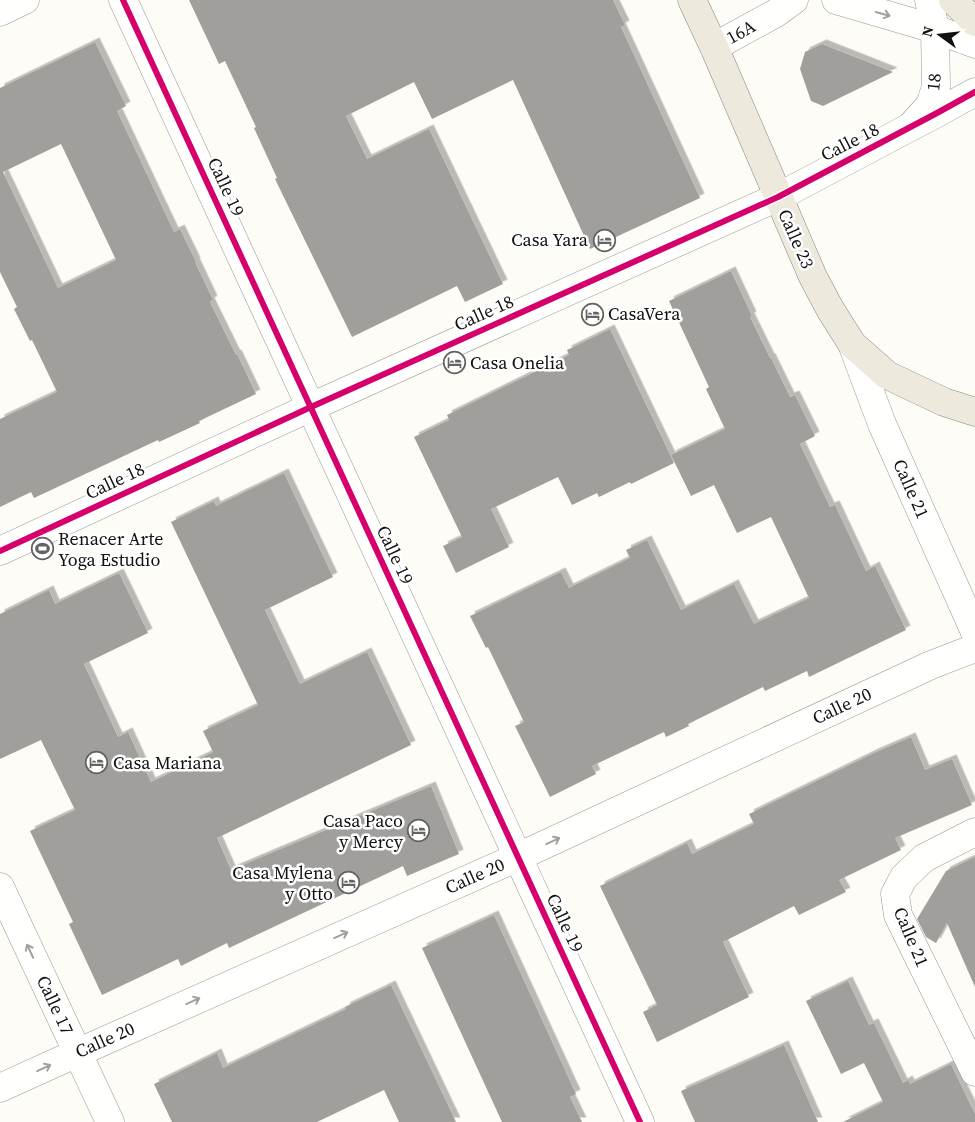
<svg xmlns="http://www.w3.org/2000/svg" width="975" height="1122" font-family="'Source Serif 4',serif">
	<defs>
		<filter id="shadow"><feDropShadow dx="4.5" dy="-4.5" stdDeviation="0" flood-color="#0004"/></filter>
	</defs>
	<rect width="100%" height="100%" fill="#fdfcf7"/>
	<g fill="#a19f9c" fill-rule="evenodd" filter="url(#shadow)">
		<path d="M189,0h424l12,25 -4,2 79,171 -110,51 -77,-169 -81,39 -18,-37 -68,34 21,43 62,-30 74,155 -38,18 -8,-16 -105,51 -77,-158 2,-1 -23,-50 2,-1 -31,-66 -6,3z"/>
		<path d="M95,42l31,64 -9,5 57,121 6,-3 16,33h-1l18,38 -3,2 26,53 1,-1 19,40 -57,27 1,2 -41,19 -1,-2 -124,58 -3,-6 -31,15v-88l57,-27 -25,-52 -2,1 -16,-32 3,-2 -17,-35v-184zM61,144l55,116 -58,28 -55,-116z"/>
		<path d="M822,44l71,28 -70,34 -12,-5 -11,-32 5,-17z"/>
		<path d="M731,271l21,45 -2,1 20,41h1l19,39 5,-2 20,41 -15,8 30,63 5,-2 31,66 9,-5 31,64 -97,47 -2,-6 -42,20 -2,-4 -75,37 1,2 -23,11 -2,-5 -72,34 4,8 -46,23 -35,-71 9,-4 -36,-75 -2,1 -16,-32 91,-44 8,16 61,-30 -4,-8 21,-10 34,70 53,-26 20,40 55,-26 -38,-81 -34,16 -23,-48 -23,11 -20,-41 54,-26 -19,-40 3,-2 -40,-86z"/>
		<path d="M610,329l64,134 -43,21 -1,-2 -31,15 -2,-4 -25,12 -14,-28 -67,32 18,38 -53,26 -13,-27 19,-9 -48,-100 35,-17 -2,-5 122,-60 -2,-5z"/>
		<path d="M284,473l49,104 -68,33 35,74 67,-32 44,93 -194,93 14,32 200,-84 28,68 -52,22 -4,-10 -174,82 -2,-5 -46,23 -3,-7 -76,36 -33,-71 4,-2 -43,-91 45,-21 -34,-70 -41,19v-145l49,-24 6,14 64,-31 29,60 -64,31 34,73 10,-5 23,50 62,-30 -10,-21 55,-26 -87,-183 43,-21 2,5z"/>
		<path d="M911,737l14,33 27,-11 20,46 -77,33 6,12 -62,30 7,12 -47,23 -5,-9 -71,36 26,55 -92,45 -14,-30 14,-7 -57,-119 87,-43 5,11 62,-30 -5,-10 125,-61z"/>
		<path d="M975,857v130l-28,-64 -11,20 -10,-6 -9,-18 29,-48z"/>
		<path d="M494,915l82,179 -6,3 12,25h-80l-80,-174z"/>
		<path d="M848,981l21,44 5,-2 29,60 5,-3 2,4 41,-20 24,50v8h-132l40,-20 -19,-39 -23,11 -35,-73z"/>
		<path d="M391,985l65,137h-57l-15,-32 -67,32h-145l-18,-38 63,-31 6,15 123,-59 -1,-2z"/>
		<path d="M784,1045l34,77h-123l-14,-31z"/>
	</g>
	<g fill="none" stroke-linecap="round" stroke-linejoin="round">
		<defs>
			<g id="minor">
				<path d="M123,0l517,1122"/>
				<path d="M836,0l99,29 40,15"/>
				<path d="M0,12l25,-12"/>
				<path d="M714,47l62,-34 18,-13"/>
				<path d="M913,124l17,-19 6,-18 -1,-58 -6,-29"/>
				<path d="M852,344l30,80 93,208"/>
				<path d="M0,551l311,-144 467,-210 159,-84 38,-21"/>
				<path d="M975,832l-51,26 -20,19 -9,17 3,21 77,157"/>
				<path d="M0,887l110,235"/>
				<path d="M0,1088l77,-35 441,-196 413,-192 44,-17"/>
			</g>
			<g id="major">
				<path d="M692,0l22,47 99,230 17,32 22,35 35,31 57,27 31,10"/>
				<path d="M953,0l22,22"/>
			</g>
		</defs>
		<use href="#minor" stroke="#979795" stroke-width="29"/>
		<use href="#major" stroke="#858482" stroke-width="29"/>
		<use href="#minor" stroke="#fffffe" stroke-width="28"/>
		<use href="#major" stroke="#ede9dc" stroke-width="28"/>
		<defs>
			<g id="cycleway">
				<path d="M123,0l517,1122"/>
				<path d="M0,551l311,-144 467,-210 159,-84 38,-21"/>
			</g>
		</defs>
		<use href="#cycleway" stroke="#fff" stroke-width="9"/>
		<use href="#cycleway" stroke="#d6006c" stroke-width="6"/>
	</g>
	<defs><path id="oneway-shaft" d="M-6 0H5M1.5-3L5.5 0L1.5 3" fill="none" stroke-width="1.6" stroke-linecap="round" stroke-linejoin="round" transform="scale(1.25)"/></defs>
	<g stroke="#a0a09f">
		<use href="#oneway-shaft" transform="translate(883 14) rotate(16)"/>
		<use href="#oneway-shaft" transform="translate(553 841) rotate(-25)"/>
		<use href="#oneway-shaft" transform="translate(341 935) rotate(-24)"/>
		<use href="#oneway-shaft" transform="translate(30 951) rotate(-115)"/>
		<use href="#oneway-shaft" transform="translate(193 1001) rotate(-24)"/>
		<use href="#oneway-shaft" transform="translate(44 1068) rotate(-25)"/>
	</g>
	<defs>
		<symbol id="hotel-ring" viewBox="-11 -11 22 22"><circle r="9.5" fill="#fff" stroke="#646362" stroke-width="1.5"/><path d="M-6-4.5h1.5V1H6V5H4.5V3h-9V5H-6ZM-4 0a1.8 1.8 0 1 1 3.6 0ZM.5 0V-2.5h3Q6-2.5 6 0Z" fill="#646362"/></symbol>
		<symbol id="stadium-ring" viewBox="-11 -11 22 22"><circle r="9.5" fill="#fff" stroke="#646362" stroke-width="1.5"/><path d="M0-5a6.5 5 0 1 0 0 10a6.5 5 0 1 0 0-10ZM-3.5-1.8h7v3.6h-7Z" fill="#646362"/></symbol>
	</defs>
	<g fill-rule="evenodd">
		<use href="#hotel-ring" x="592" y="228" width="25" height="25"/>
		<use href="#hotel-ring" x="580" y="302" width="25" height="25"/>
		<use href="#hotel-ring" x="442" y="350" width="25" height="25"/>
		<use href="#stadium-ring" x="30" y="536" width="25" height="25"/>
		<use href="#hotel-ring" x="84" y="750" width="25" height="25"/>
		<use href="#hotel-ring" x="406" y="818" width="25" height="25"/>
		<use href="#hotel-ring" x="336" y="870" width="25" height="25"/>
	</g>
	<g text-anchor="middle" stroke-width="5" stroke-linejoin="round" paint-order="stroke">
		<g font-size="18" fill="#111" stroke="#fff">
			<text transform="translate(741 32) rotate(-29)" y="6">16A</text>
			<text transform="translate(934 82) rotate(-84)" y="6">18</text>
			<text transform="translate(850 142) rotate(-27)" y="6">Calle 18</text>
			<text transform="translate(226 187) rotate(65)" y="6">Calle 19</text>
			<text transform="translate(796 239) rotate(66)" y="6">Calle 23</text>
			<text transform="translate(484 313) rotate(-24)" y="6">Calle 18</text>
			<text transform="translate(115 481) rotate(-25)" y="6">Calle 18</text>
			<text transform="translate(911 489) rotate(66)" y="6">Calle 21</text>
			<text transform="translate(395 555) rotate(65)" y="6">Calle 19</text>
			<text transform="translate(842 706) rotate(-25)" y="6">Calle 20</text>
			<text transform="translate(475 876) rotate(-24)" y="6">Calle 20</text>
			<text transform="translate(565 923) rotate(65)" y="6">Calle 19</text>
			<text transform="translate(911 937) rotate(67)" y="6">Calle 21</text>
			<text transform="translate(55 1005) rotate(65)" y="6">Calle 17</text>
			<text transform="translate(105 1040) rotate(-24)" y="6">Calle 20</text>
		</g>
		<g font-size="18" fill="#111" stroke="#fff" text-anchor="start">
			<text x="588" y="246" text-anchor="end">Casa Yara</text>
			<text x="608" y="320">CasaVera</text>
			<text x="470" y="369">Casa Onelia</text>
			<text x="58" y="545">Renacer Arte<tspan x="58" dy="21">Yoga Estudio</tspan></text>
			<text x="113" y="769">Casa Mariana</text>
			<text x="403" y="827" text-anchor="end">Casa Paco<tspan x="403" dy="21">y Mercy</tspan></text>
			<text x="333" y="879" text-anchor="end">Casa Mylena<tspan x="333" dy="21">y Otto</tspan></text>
		</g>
	</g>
	<g transform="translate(940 35) rotate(285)" stroke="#ffffff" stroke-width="4" paint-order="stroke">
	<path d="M0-4L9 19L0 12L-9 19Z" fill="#111111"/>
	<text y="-8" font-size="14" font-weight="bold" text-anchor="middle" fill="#111111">N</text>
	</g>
</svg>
